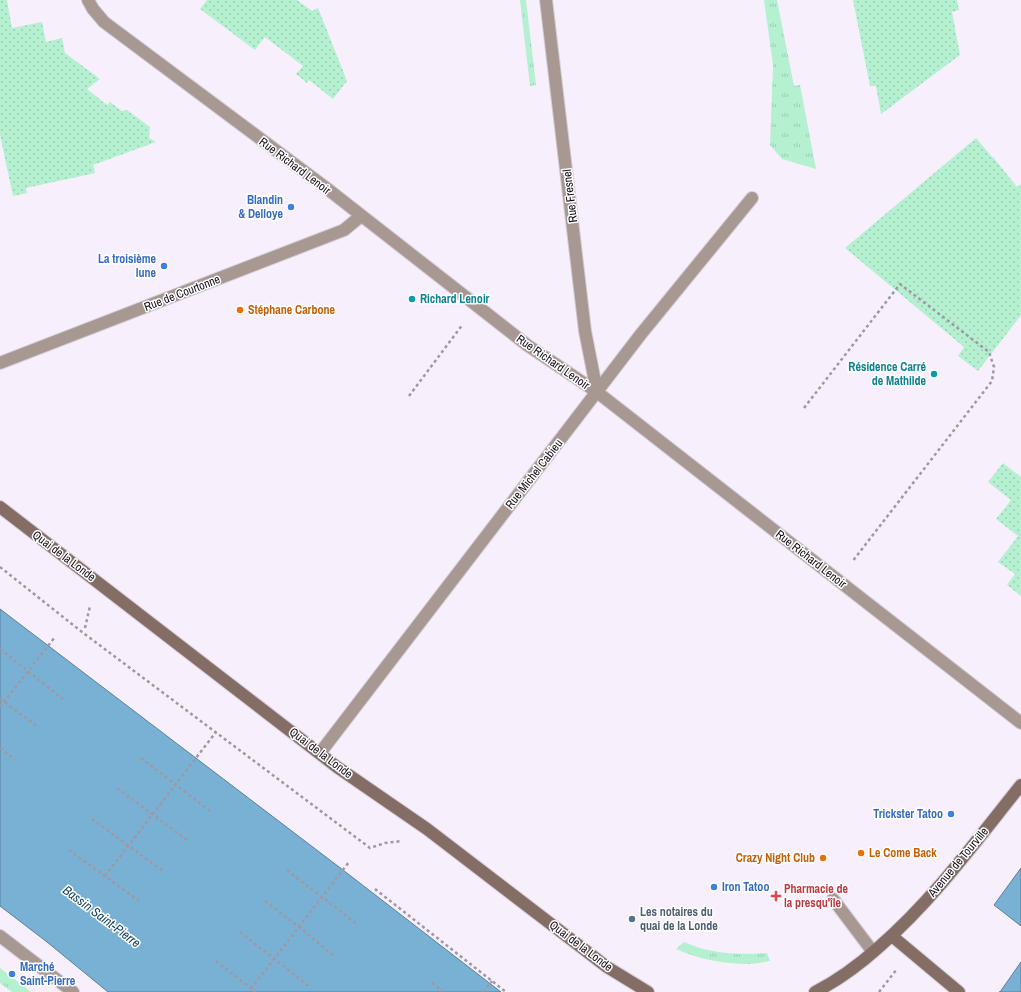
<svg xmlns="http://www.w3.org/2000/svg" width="1021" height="992" font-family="'Archivo Narrow',sans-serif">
	<defs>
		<pattern id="grass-tufts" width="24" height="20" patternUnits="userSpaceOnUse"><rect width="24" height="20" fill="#b5f0d1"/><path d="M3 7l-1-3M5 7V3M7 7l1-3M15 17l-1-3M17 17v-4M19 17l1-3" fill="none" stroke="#9bcdb3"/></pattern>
		<pattern id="garden-dots" width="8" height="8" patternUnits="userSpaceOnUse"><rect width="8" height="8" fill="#b5f0d1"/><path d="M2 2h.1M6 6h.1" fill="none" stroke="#9bcdb3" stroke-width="1.8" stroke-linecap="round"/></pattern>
	</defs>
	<rect width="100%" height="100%" fill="#f7f0fc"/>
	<g fill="url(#grass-tufts)">
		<path d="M520,0h6l10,85 -6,1z"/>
		<path d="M764,0h13l17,86 6,-1 16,84 -34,-10 -12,-14 3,-80z"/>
		<path d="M684,942c27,12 55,13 83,11l3,8c-7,1 -14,3 -21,3 -25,0 -51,-5 -73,-15z"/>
		<path d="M0,968l31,24h-19l-12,-9z"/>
	</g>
	<g fill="url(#garden-dots)">
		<path d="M0,0h7l5,28 30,-6 4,20 16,-4 3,15 35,26 -13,10 20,16 3,-3 12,9 5,-1 23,17 -1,11 7,4 -63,23 2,8 -69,15 1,5 -14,3 -13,-61z"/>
		<path d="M207,0h90l15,11 6,-3 29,73 -14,18 -24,-19 -2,3 -11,-9 7,-8 -38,-29 -10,13 -55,-41z"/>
		<path d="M853,0h104l2,10 -7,2 8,43 -79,59 -5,-28h-6z"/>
		<path d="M976,138l16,19h1l24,30 4,-3v131l-43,56 -20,-15 6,-9 -119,-99z"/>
		<path d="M1003,463l18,14v119l-14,-11 8,-11 -17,-12 20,-26 -22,-17 15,-19 -23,-18z"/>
	</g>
	<g fill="#79b1d5" stroke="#5a809c">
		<path d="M0,609l343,261 158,122h-393l-61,-50 -47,-36z"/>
		<path d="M1021,868v58l-27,-21z"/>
		<path d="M1021,962v30h-22h1z"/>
	</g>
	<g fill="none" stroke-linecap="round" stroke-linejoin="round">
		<defs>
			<path id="lane" d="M833,899l40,53"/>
			<g id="street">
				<path d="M88,0l5,9 11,13 221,165 202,158 70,47 424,331"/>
				<path d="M546,0l39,331 12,61"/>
				<path d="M0,363l344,-133 17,-14"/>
				<path d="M320,753l321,-419 111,-136"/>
				<path d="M0,936l73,56"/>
			</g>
			<g id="secondary">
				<path d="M0,507l337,260 90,62 180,138 41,25"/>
				<path d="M892,936l67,56"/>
				<path d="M815,992c24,-12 45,-28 64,-45 55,-48 97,-106 142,-162"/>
			</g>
		</defs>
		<use href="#lane" stroke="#d3ccd7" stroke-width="14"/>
		<use href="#street" stroke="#d3ccd7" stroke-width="14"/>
		<use href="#secondary" stroke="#d3ccd7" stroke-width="14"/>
		<g stroke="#9f98a4" stroke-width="2.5" stroke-dasharray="3 3" stroke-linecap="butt">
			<path d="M409,396l54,-72"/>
			<path d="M804,408l96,-124 89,68 5,15 -2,14 -140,181"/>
			<path d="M0,567l82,65 288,216 15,-5 17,-2"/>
			<path d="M85,628l5,-22"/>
			<path d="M0,649l63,50"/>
			<path d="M0,699l38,28"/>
			<path d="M0,707l55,-70"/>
			<path d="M0,748l15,12"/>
			<path d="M141,758l69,53"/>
			<path d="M117,788l70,52"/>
			<path d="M92,819l71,52"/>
			<path d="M69,850l70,51"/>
			<path d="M287,870l71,55"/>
			<path d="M105,876l111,-144"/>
			<path d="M375,889l131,103"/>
			<path d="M265,901l34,26 35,29"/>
			<path d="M798,901h13"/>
			<path d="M240,932l70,55"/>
			<path d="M216,961l40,31"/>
			<path d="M432,983l12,9"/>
			<path d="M251,989l98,-127"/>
			<path d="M483,992l9,-11"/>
			<path d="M879,992l18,-23"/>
		</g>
		<use href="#lane" stroke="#a89892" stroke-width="12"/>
		<use href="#street" stroke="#a89892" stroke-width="12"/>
		<use href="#secondary" stroke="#836d64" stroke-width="12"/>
	</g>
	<g fill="#3f7fe0" stroke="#fff" stroke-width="1.5">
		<circle cx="291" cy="207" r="4"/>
		<circle cx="164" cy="266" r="4"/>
		<circle cx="951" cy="814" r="4"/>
		<circle cx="714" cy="887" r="4"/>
		<circle cx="12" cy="974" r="4"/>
	</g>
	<g fill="#0f9aa8" stroke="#fff" stroke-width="1.5">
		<circle cx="412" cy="299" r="4"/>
		<circle cx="934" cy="374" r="4"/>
	</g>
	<g fill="#e8710a" stroke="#fff" stroke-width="1.5">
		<circle cx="240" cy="310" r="4"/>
		<circle cx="861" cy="853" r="4"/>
		<circle cx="823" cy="858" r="4"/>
	</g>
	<path fill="#e0444e" stroke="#fff" stroke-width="1.5" d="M774 890h4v4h4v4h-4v4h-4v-4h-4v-4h4z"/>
	<circle fill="#5c6f8a" stroke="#fff" stroke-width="1.5" cx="632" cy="919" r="4"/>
	<g text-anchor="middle" stroke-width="3" stroke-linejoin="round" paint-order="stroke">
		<g font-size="12" fill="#130c17" stroke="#fff">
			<text transform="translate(295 166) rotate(37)" y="4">Rue Richard Lenoir</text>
			<text transform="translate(570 196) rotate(-97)" y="4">Rue Fresnel</text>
			<text transform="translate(182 293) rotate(-21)" y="4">Rue de Courtonne</text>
			<text transform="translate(553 362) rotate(35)" y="4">Rue Richard Lenoir</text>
			<text transform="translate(534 474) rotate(-52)" y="4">Rue Michel Cabieu</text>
			<text transform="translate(64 556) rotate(37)" y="4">Quai de la Londe</text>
			<text transform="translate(811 559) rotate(38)" y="4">Rue Richard Lenoir</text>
			<text transform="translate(321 753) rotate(37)" y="4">Quai de la Londe</text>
			<text transform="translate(958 862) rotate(-50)" y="4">Avenue de Tourville</text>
			<text transform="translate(581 946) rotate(37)" y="4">Quai de la Londe</text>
		</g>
		<g font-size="12" font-weight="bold" fill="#366cbe" stroke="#fff" text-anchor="end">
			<text x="283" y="204">Blandin<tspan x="283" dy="14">&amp; Delloye</tspan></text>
			<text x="156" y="263">La troisième<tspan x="156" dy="14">lune</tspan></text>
			<text x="943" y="818">Trickster Tatoo</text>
			<text x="722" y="891" text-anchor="start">Iron Tatoo</text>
			<text x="20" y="971" text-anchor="start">Marché<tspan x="20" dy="14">Saint-Pierre</tspan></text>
		</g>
		<g font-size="12" font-weight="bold" fill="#0d838f" stroke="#fff" text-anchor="start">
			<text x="420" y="303">Richard Lenoir</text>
			<text x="926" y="371" text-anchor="end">Résidence Carré<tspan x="926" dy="14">de Mathilde</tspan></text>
		</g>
		<g font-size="12" font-weight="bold" fill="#c56008" stroke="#fff" text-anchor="start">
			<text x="248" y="314">Stéphane Carbone</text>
			<text x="869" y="857">Le Come Back</text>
			<text x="815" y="862" text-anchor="end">Crazy Night Club</text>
		</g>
		<g font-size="12" font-weight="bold" fill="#be3a42" stroke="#fff" text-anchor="start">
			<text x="784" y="893">Pharmacie de<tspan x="784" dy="14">la presqu'île</tspan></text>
		</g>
		<g font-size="12" font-weight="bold" fill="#4e5e75" stroke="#fff" text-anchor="start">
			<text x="640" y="916">Les notaires du<tspan x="640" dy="14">quai de la Londe</tspan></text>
		</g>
		<g font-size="13" font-style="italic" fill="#17445d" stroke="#fff">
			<text transform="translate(102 916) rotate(37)" y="5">Bassin Saint-Pierre</text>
		</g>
	</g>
</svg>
